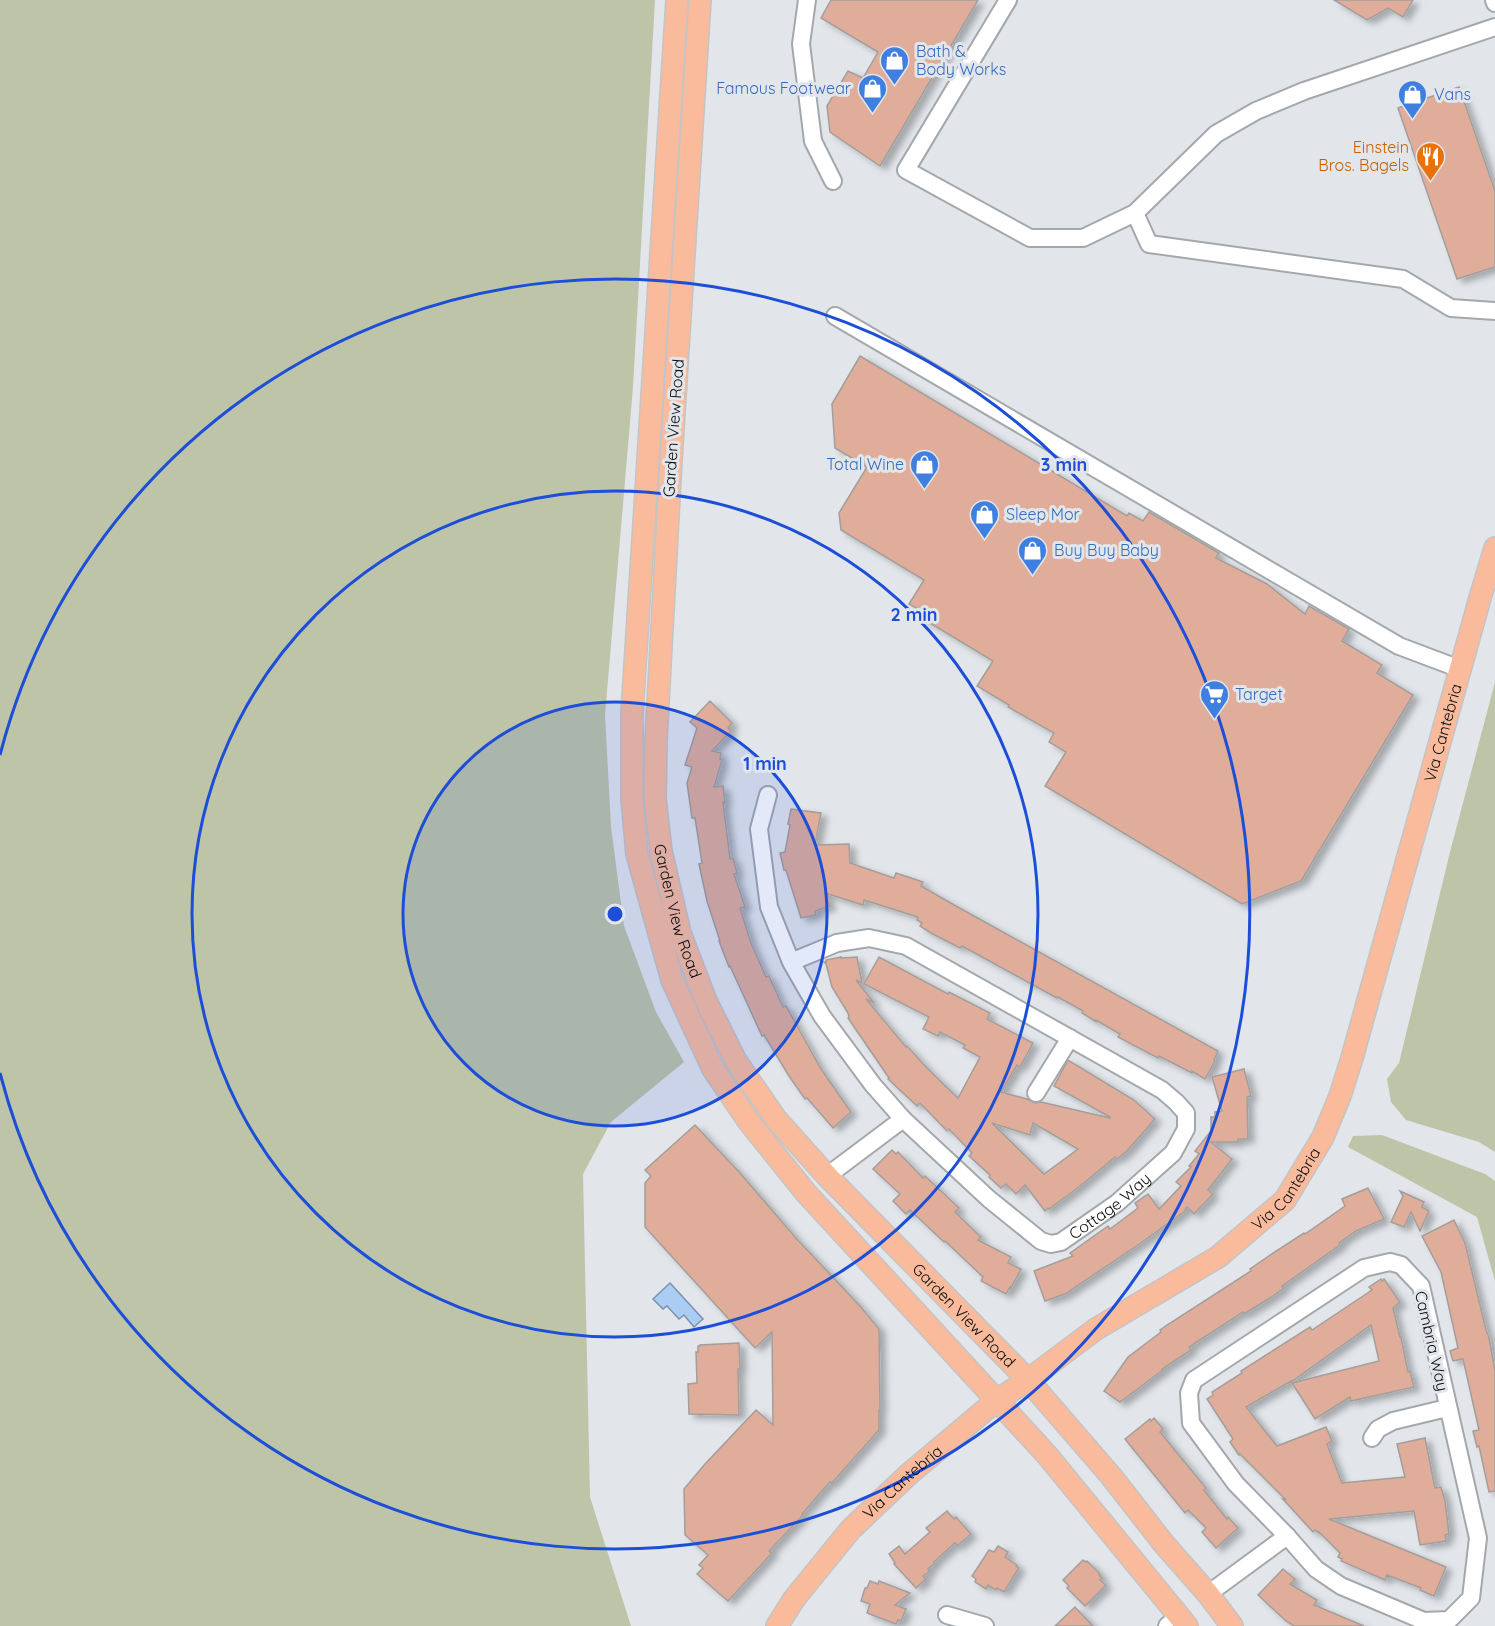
<svg xmlns="http://www.w3.org/2000/svg" width="1495" height="1626" font-family="Quicksand,sans-serif">
	<defs>
		<filter id="shadow"><feDropShadow dx="6" dy="4" stdDeviation="3" flood-color="#0004"/></filter>
	</defs>
	<rect width="100%" height="100%" fill="#e2e6ea"/>
	<g fill="#bdc4a7">
		<path d="M0,0h655l-22,387 -28,328 6,112 13,99 32,86 28,50 -73,60 -28,52 7,323 41,129h-631z"/>
		<path d="M1495,682v470l-16,-10 -73,-22 -15,-18 -4,-23 12,-16 51,-211z"/>
		<path d="M1382,1135l103,39 10,7v100l-18,-64 -129,-70 5,-11z"/>
	</g>
	<path fill="#abccf3" stroke="#7b92ae" stroke-width="1.5" d="M670,1283l33,36 -9,8 -10,-12 -5,4 -12,-13 -4,3 -10,-10z"/>
	<g fill="#dfad9a" stroke="#a39e9c" stroke-width="1.5" fill-rule="evenodd" filter="url(#shadow)">
		<path d="M831,0h147l-98,166 -50,-34 -3,-26 21,-35 15,7 15,-26 -57,-34z"/>
		<path d="M1334,0h79l-10,17 -15,-9 -21,12z"/>
		<path d="M1459,87l36,104v76l-38,12 -59,-171z"/>
		<path d="M860,356l267,160 2,-3 14,8 6,-9 70,41 -3,5 51,26 38,30 4,-8 40,23 -7,12 40,24 -5,8 36,22 -112,186 -59,23 -197,-118 21,-34 -17,-10 5,-9 -46,-26 1,-2 -32,-19 16,-25 -73,-44 3,-5 -14,-8 15,-24 -83,-50 -2,-17 28,-46 -32,-19 -3,-44z"/>
		<path d="M710,701l22,22 -4,5 3,3 -19,20 9,2 -1,6 2,1 -8,27 9,-1 2,16h-2l7,57 3,-1 4,15 -3,1 11,33 -5,1 11,35 15,34 3,-1 14,31 3,-1 35,63 30,43 -18,16 -26,-30 -2,1 -16,-23 -25,-41 -2,1 -32,-70 -1,1 -10,-26h1l-13,-40 -8,-37 3,-1 -7,-45h-3l-5,-35 5,-16 -7,-2 12,-37 -7,-6z"/>
		<path d="M791,809l30,4 -6,32 34,-1 1,19 44,15 2,-5 27,9 -2,4 35,20 262,145 -4,9 1,1 -10,18 -13,-8v2l-33,-17 -1,2 -40,-21 2,-3 -24,-14 -1,1 -13,-8 1,-2 -25,-14 -1,1 -95,-52 -2,2 -29,-15 -11,-7 2,-3 -5,-3 1,-3 -54,-17 -1,5 -38,-12 5,13 -15,5 1,4 -15,3 -15,-48h-2l-4,-17 5,-1 5,-27 -2,-1z"/>
		<path d="M841,957v1l16,-1 5,26 -6,-3 18,23 -8,-4 40,48 1,-1 21,23 30,29 22,-41 -17,-9 2,-3 -25,-13 -2,4 -15,-7 6,-12 -65,-33 15,-27 69,37 1,-2 41,21 -3,6 46,24 -13,24 -3,-2 -16,27 26,7 8,4 6,-1 69,16v-1l-56,-31 14,-26 66,40 21,19 -28,32 -10,8 -2,-2 -36,30 -30,22 -1,-1 -3,3 -20,-26 -9,9 -10,-10 -5,4 -12,-11 1,-2 -21,-19 3,-3 -23,-24 -2,2 -27,-28 -3,3 -29,-27 1,-1 -41,-60 1,-1 -1,-4 -16,-26 -6,-23 -2,-2h2v-2zM992,1123l38,12 3,-12 45,26 -34,25z"/>
		<path d="M1244,1069l7,27 -4,1 1,42h-10v3h-27l21,17 -24,31 5,4 -19,20 -7,-7 -3,5 -49,35 -70,47 -20,7 -11,-30 39,-15 -3,-3 38,-27 2,3 28,-21 -3,-5 13,-9 11,15 22,-23 -5,-4 15,-15 -2,-1 10,-12 -4,-3 16,-20v-14h4v-5l7,-1 -10,-34z"/>
		<path d="M695,1125l45,48 56,65 64,68 19,23 1,81h-1v20l-47,53 -2,-1 -28,32 1,1 -34,36 3,2 -44,48 -14,-12 -17,-15 6,-6 -4,-3 9,-10 -23,-20 -1,-46 21,-25 51,-54 17,15 -1,-93 -17,16 -110,-121v-44l6,-7 -6,-6z"/>
		<path d="M892,1150l4,4 2,-2 25,26 2,-2 34,32 -4,4 26,25 -3,3 33,17 -3,6 13,6 -10,19 -1,-1 -4,7 -25,-13 2,-4 -38,-36 -1,1 -34,-32 -4,4 -13,-13 7,-7 -27,-25z"/>
		<path d="M1368,1188l16,31 -28,12 -17,12 1,2 -58,41 2,2 -14,10 -26,16 -1,-2 -54,35 2,3 -29,19 1,1 -43,32 -16,-11 24,-34 33,-25 -1,-2 7,-5 84,-54 -1,-2 23,-16 31,-20 1,1 40,-28 -3,-7z"/>
		<path d="M1400,1191l24,11 -2,5 7,4 -9,20 -9,-19 -7,15 -13,-5 12,-26z"/>
		<path d="M1454,1220l11,23 21,87 3,8 6,32v121l-6,1 -10,-46 -2,1 -4,-16 6,-1 -16,-71 -10,2 -3,-10 8,-3 -17,-76 -19,-36z"/>
		<path d="M1381,1279l1,2 2,-2 16,23 -7,6 7,29h1l7,35 2,-1 4,16 -63,14 -1,-4 -35,22 -23,-36 87,-22 -8,-36 -80,57v-1l-45,26 31,39 49,-19 6,14 -5,3 15,39 63,-6 -8,-33 28,-6 10,50 6,-1 4,14 4,33 -4,1 1,6 -26,4 -6,-34 -85,8 117,48 -12,29 -14,-6 1,-2 -34,-13 -2,5 -44,-19 1,-2 -4,-2 2,-4 -21,-21v1l-4,-3 -2,2 -30,-33 3,1 -46,-46 -1,1 -9,-13 3,-3 -26,-40 6,-4 -1,-3 30,-19 -1,-2 69,-44 2,3 60,-40 -3,-3z"/>
		<path d="M739,1343l1,26h-2l1,46 -50,-1 -1,-30 9,-1 -1,-31h2v-6h2v-1z"/>
		<path d="M1154,1418l9,11 -3,3 46,56 -2,2 23,29 1,-2 10,11 -22,20 -14,-16 4,-4 -18,-18 -3,3 -60,-74 25,-20 1,2z"/>
		<path d="M947,1511l7,8 2,-2 15,17 -14,12 -2,-3 -21,19 1,1 -7,6 2,2 -7,5 3,3 -10,9 -22,-24 1,-1 -6,-9 10,-8 6,8 25,-22 -4,-4z"/>
		<path d="M998,1546l10,6 -3,5 12,8 -1,1 3,2 -15,24 -7,-4 -1,2 -8,-5 -2,4 -11,-7 1,-3 -4,-3 17,-26 5,2z"/>
		<path d="M1083,1560l3,2 1,-1 13,13 -1,1 3,3 -2,2 6,5 -21,21 -18,-18 2,-2 -6,-6z"/>
		<path d="M1283,1569l12,10 -5,5 27,16 -3,5 50,21h-70l-8,-5 -28,-26z"/>
		<path d="M870,1581l8,3 1,-3 31,12 -15,12 11,4 -5,12 -3,-1 -2,4 -29,-11 3,-9 -9,-3 4,-13h2z"/>
		<path d="M1075,1607l18,19h-38z"/>
	</g>
	<g fill="none" stroke-linecap="round" stroke-linejoin="round">
		<defs>
			<g id="minor">
				<path d="M807,0l-6,44 12,97 20,40"/>
				<path d="M1008,0l-102,170 124,68h53l52,-25 81,-79 40,-23 48,-20 191,-64"/>
				<path d="M1494,0l1,3"/>
				<path d="M1135,213l14,31 254,35 48,29 44,3"/>
				<path d="M835,316l564,330 61,23"/>
				<path id="s1" d="M768,795l-9,34 10,78 22,55 31,54 51,69 30,34 86,80 52,42 10,3 10,-2 56,-39 56,-50 13,-24v-16l-10,-11 -14,-12 -256,-144 -37,-8 -32,5 -46,19"/>
				<path d="M1036,1093l34,-55"/>
				<path d="M827,1176l76,-57"/>
				<path d="M1390,1262l11,3 20,21 57,252 -7,60 -22,22 -25,1 -83,-35 -25,-17 -29,-33 -51,-52 -45,-61 -2,-30 5,-13 170,-112z"/>
				<path d="M1372,1438l6,-9 15,-8 54,-13"/>
				<path d="M1208,1594l79,-58"/>
				<path d="M947,1615l38,11"/>
				<path d="M1167,1626l12,-10"/>
			</g>
			<g id="major">
				<path d="M677,0l-45,713v85l5,56 35,126 41,89 36,53 57,71 241,262 140,171"/>
				<path id="s2" d="M700,0l-29,460 -15,280 -1,58 6,53 19,82 26,68 30,60 40,58 51,57 201,204 83,96 53,68 44,50 24,32"/>
				<path id="s3" d="M777,1626l17,-27 57,-70 58,-55 62,-52 26,-22 31,-20 68,-51 122,-72 67,-57 38,-63 17,-41 12,-38 128,-460 15,-50"/>
			</g>
		</defs>
		<use href="#minor" stroke="#a4a8ac" stroke-width="20"/>
		<use href="#major" stroke="#c4c4c5" stroke-width="24"/>
		<use href="#minor" stroke="#fff" stroke-width="16"/>
		<use href="#major" stroke="#f9bb9c" stroke-width="21"/>
	</g>
	<circle cx="615" cy="914" r="212" fill="#1d4ed8" fill-opacity=".12"/>
	<g fill="none" stroke="#1d4ed8" stroke-width="3">
		<circle cx="615" cy="914" r="212"/>
		<circle cx="615" cy="914" r="423"/>
		<path d="M0 755A635 635 0 1 1 0 1073"/>
	</g>
	<defs>
		<symbol id="shop-pin" viewBox="-11 -11 22 30"><path d="M0 17L-7.5 6A9.5 9.5 0 1 1 7.5 6Z" fill="#3f7fe0" stroke="#e2e6ea"/><path d="M-5-2.5h2.3a2.7 3.5 0 0 1 5.4 0H5L5.5 6h-11ZM-1.5-2.5h3a1.5 2.3 0 0 0-3 0Z" fill="#fff"/></symbol>
		<symbol id="restaurant-pin" viewBox="-11 -11 22 30"><path d="M0 17L-7.5 6A9.5 9.5 0 1 1 7.5 6Z" fill="#e8710a" stroke="#e2e6ea"/><path d="M-5-6h1v4h1v-4h1v4h1v-4h1v5L-1.5 .5V6h-2V.5L-5-1ZM5-6V6H3V1.5H1.5Q1.5-4 5-6Z" fill="#fff"/></symbol>
		<symbol id="supermarket-pin" viewBox="-11 -11 22 30"><path d="M0 17L-7.5 6A9.5 9.5 0 1 1 7.5 6Z" fill="#3f7fe0" stroke="#e2e6ea"/><path d="M-6-5.5h2.5l.6 2H6L4.5 2H-2.5L-4.4-4H-6ZM-1.5 3.2a1.3 1.3 0 1 0 .1 0ZM3 3.2a1.3 1.3 0 1 0 .1 0Z" fill="#fff"/></symbol>
	</defs>
	<g fill-rule="evenodd">
		<use href="#shop-pin" x="878" y="44" width="33" height="45"/>
		<use href="#shop-pin" x="856" y="72" width="33" height="45"/>
		<use href="#shop-pin" x="1396" y="78" width="33" height="45"/>
		<use href="#restaurant-pin" x="1414" y="140" width="33" height="45"/>
		<use href="#shop-pin" x="908" y="448" width="33" height="45"/>
		<use href="#shop-pin" x="968" y="498" width="33" height="45"/>
		<use href="#shop-pin" x="1016" y="534" width="33" height="45"/>
		<use href="#supermarket-pin" x="1198" y="678" width="33" height="45"/>
	</g>
	<g text-anchor="middle" stroke-width="6" stroke-linejoin="round" paint-order="stroke">
		<g font-size="16" fill="#366cbe" stroke="#e2e6ea" text-anchor="start">
			<text x="916" y="57">Bath &amp;<tspan x="916" dy="18">Body Works</tspan></text>
			<text x="851" y="94" text-anchor="end">Famous Footwear</text>
			<text x="1434" y="100">Vans</text>
			<text x="904" y="470" text-anchor="end">Total Wine</text>
			<text x="1006" y="520">Sleep Mor</text>
			<text x="1054" y="556">Buy Buy Baby</text>
			<text x="1235" y="700">Target</text>
		</g>
		<g font-size="16" fill="#c56008" stroke="#e2e6ea" text-anchor="end">
			<text x="1409" y="153">Einstein<tspan x="1409" dy="18">Bros. Bagels</tspan></text>
		</g>
		<g font-size="16" fill="#0a0b0d" stroke="#e2e6ea">
			<text transform="translate(673 428) rotate(-86)" y="6">Garden View Road</text>
			<text dy="6" stroke="none"><textPath href="#s3" startOffset="1164">Via Cantebria</textPath></text>
			<text dy="6" stroke="none"><textPath href="#s2" startOffset="915">Garden View Road</textPath></text>
			<text dy="6" stroke="none"><textPath href="#s3" startOffset="678">Via Cantebria</textPath></text>
			<text dy="6" stroke="none"><textPath href="#s1" startOffset="632">Cottage Way</textPath></text>
			<text dy="6" stroke="none"><textPath href="#s2" startOffset="1419">Garden View Road</textPath></text>
			<text transform="translate(1432 1341) rotate(77)" y="6">Cambria Way</text>
			<text dy="6" stroke="none"><textPath href="#s3" startOffset="192">Via Cantebria</textPath></text>
		</g>
	</g>
	<circle cx="615" cy="914" r="9" fill="#1d4ed8" stroke="#e2e6ea" stroke-width="3"/>
	<g font-size="18" text-anchor="middle" font-weight="bold" fill="#1d4ed8" stroke="#e2e6ea" stroke-width="6" stroke-linejoin="round" paint-order="stroke">
		<text x="1064" y="471">3 min</text>
		<text x="914" y="621">2 min</text>
		<text x="765" y="770">1 min</text>
	</g>
</svg>
